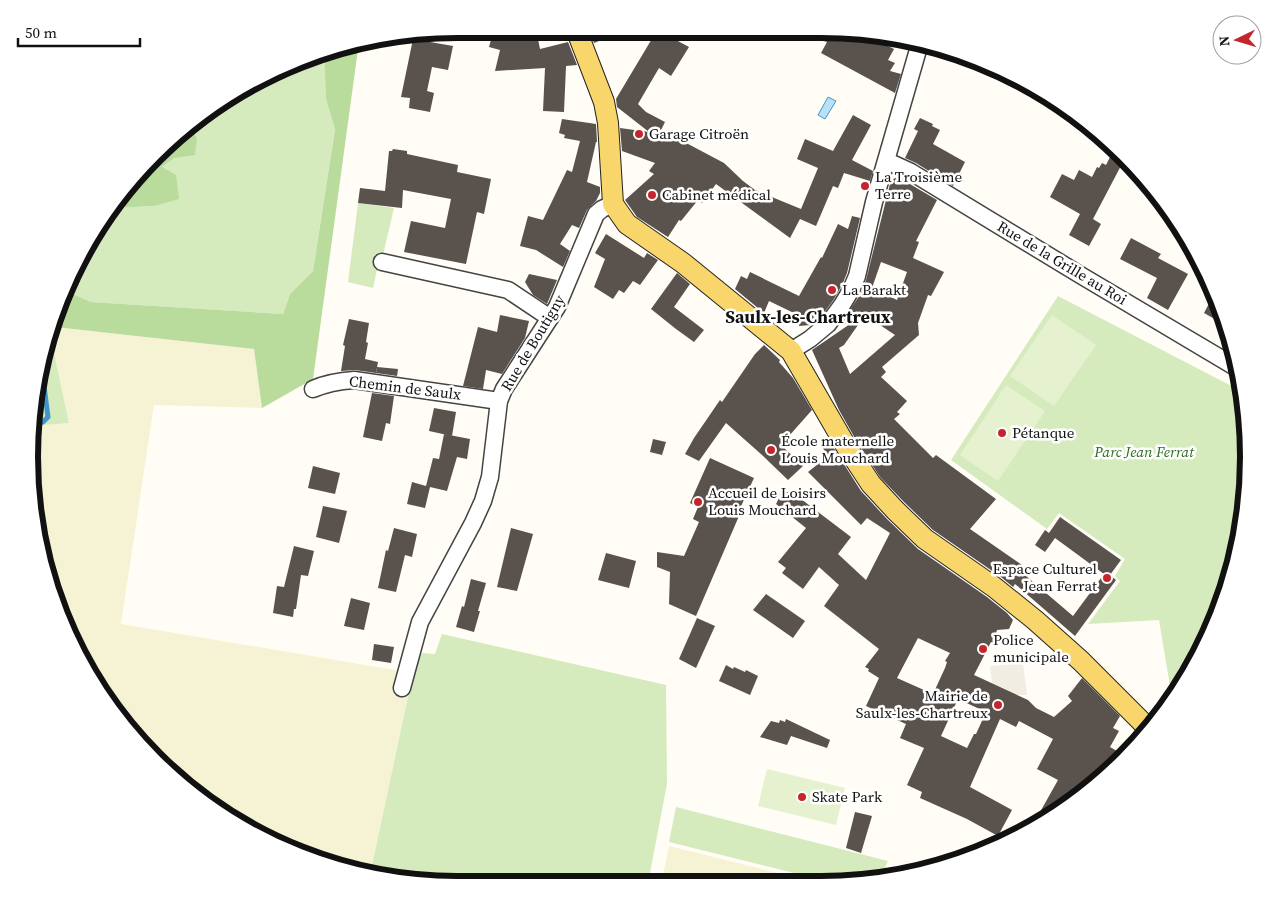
<svg xmlns="http://www.w3.org/2000/svg" width="1277" height="914" font-family="'Source Serif 4',serif">
	<rect width="100%" height="100%" fill="#fffdf5"/>
	<g fill="#f6f3d4">
		<path d="M55,327l199,22 8,59 -108,-3 -33,219 292,49 -43,202 -24,-4 -78,-30 -72,-44 -61,-58 -74,-118 -29,-108v-87l37,-3 -18,-84z"/>
		<path d="M669,846l146,36 -140,1 -13,-3z"/>
	</g>
	<g fill="#d5ebbd">
		<path d="M324,53l2,46 9,29 -22,143 -23,23 -7,20 -192,-12 -25,-11 7,-23 40,-60 41,-2 7,-38 36,-30 -7,-11 28,-25 42,-11 12,-14z"/>
		<path d="M358,203l36,5 -11,47h-3l-7,33 -25,-6z"/>
		<path d="M1058,296l185,96 2,9 2,84 -13,83 -30,79 -32,51 -13,-78 -71,4 32,-43 -5,-5 10,-17 -66,-46 -12,16 -96,-69z"/>
		<path d="M51,339l18,84 -37,3v-25z"/>
		<path d="M442,634l224,51 1,99 -19,99 -219,1 -59,-9 43,-202 9,-20 13,1z"/>
		<path d="M676,807l212,54 -9,20 -49,1 -161,-40z"/>
	</g>
	<g fill="#b9dc9c">
		<path d="M359,42l-46,337 -51,29 -8,-59 -199,-22 11,-36 25,11 192,12 7,-20 23,-23 22,-142 -9,-30 -2,-46 22,-10z"/>
		<path d="M272,77l-12,14 -42,11 1,-1z"/>
		<path d="M190,127l7,11 -2,17 -21,3 -12,9 14,8 3,24 -25,7 -41,2 22,-33z"/>
	</g>
	<g fill="#e6f2cf">
		<path d="M1052,315l44,30 -42,61 -44,-30z"/>
		<path d="M1006,385l39,26 -47,70 -38,-26z"/>
		<path d="M767,769l78,19 -9,37 -78,-19z"/>
	</g>
	<path fill="#f1ede2" d="M1023,663l4,32h-8l-27,-12 -2,-17z"/>
	<path fill="#b9e0f7" stroke="#3f96cf" d="M828,97l8,4 -11,18 -7,-4z"/>
	<g fill="none" stroke-linecap="round" stroke-linejoin="round">
		<path stroke="#3f96cf" stroke-width="5" d="M32,426l11,-4 5,-5 -6,-47"/>
	</g>
	<g fill="#5a524d" fill-rule="evenodd">
		<path d="M494,29h42l4,20 28,-7 9,23 -11,1 -2,46 -21,-1 2,-43 -50,3 5,-21 -11,-3z"/>
		<path d="M589,29h40l-35,14z"/>
		<path d="M639,29h43l-6,11 13,7 -18,29 -12,-8 -21,36 8,8 19,10 -6,12 14,2 51,27 19,18 12,9 46,19 17,-41 -21,-9 8,-20 28,12 20,-36 18,10 -19,35 21,11 -3,10 -26,-8 -6,15 -5,-2 -17,40 -16,-7 -10,19 -74,-54 -14,19 -4,-3 -17,21 -2,-1 -11,17 -31,-20 -12,-17 29,-26 -5,-3 6,-8 -33,-12 -2,-23 29,4 -32,-25 -1,-8 37,-62z"/>
		<path d="M830,30l32,3 32,16 -6,11 7,3 -5,8 11,3 -6,19 -74,-40 6,-11 -3,-1z"/>
		<path d="M413,39l40,7 -5,24 -16,-3 -5,24 7,2 -4,19 -21,-4 1,-10 -9,-1z"/>
		<path d="M920,118l13,6 -1,2 8,4 -7,14 32,18 -12,24 -37,-23 -11,-5 13,-27 -4,-2z"/>
		<path d="M562,119l34,5 1,18h-1l-9,40 13,5v6l-4,8 -9,9 -8,18 -7,-3 -12,19 10,7 -7,16 -27,-17 -16,-4 8,-30 15,4 24,-50 5,2 8,-31 -16,-3 1,-3 -6,-2z"/>
		<path d="M393,149l14,2v3l51,11 -1,7 34,7 -7,35 -7,-2 -11,52 -62,-12 7,-31 34,7 6,-29 -48,-9 -1,18 -44,-5 2,-15 25,3 4,-40h3z"/>
		<path d="M1113,151l11,9 -31,59 8,5 -12,22 -20,-11 11,-21 -30,-17 12,-23 12,6 5,-10 13,7 5,-10 2,1 3,-5 4,2z"/>
		<path d="M898,177l39,23 -21,41 3,1 -6,16 31,14 -13,24 -3,-1 -10,28 1,12 -37,32 4,5 -5,5 26,24 -10,11 3,2 -6,5 39,39 3,-3 60,44 -26,30 52,36 -3,5 54,46 31,-42 -49,-36 -10,14 -10,-7 10,-15 4,3 11,-16 61,43 -11,15 6,5 -41,56 -60,-52 -2,3 -12,-10 -68,-47 -29,-28 -24,-25 -24,-37 -17,-30 -27,-60 38,-26h-10l20,-29 6,-15 25,-100zM881,262l26,10 -10,28 -25,-12zM865,315l30,20 -45,39 -11,-26 5,-3z"/>
		<path d="M852,216l8,2 -13,55 -5,12 -8,14 -13,18 -10,8 -12,1 1,-10 -31,-15 -5,12 -29,-24 6,-13 6,3 3,-7 49,24 22,-39 1,1 16,-34 10,5z"/>
		<path d="M606,234l38,24 3,-5 11,7 -18,25 -7,-4 -9,12 -5,-3 -6,9 -19,-12 11,-28 -10,-6z"/>
		<path d="M1131,238l30,16 -3,4 30,16 -20,36 -21,-12 10,-20 -37,-19z"/>
		<path d="M677,273l13,11 -16,23 30,23 -10,12 -18,-13 -25,-20z"/>
		<path d="M529,274l28,6 -10,24 -14,-9 -8,-13z"/>
		<path d="M1214,294l12,26 1,6 -23,-13z"/>
		<path d="M500,315l29,6 -4,17 -23,36 -16,-4 -3,19 -20,-3 15,-59 19,5z"/>
		<path d="M349,319l20,4 -3,19 2,1 -3,16 13,3 -2,11 -21,-3 -14,1 4,-25 -2,-1z"/>
		<path d="M764,345l16,15 -1,2 14,16 19,32 -31,35 22,21 -15,14 -26,-25 -36,-32 -27,38 -14,-7 9,-16 26,-38 2,2 33,-48z"/>
		<path d="M377,367l21,2 -1,7 -21,-3z"/>
		<path d="M372,393l22,3 -4,28 -4,-1 -4,18 -19,-4z"/>
		<path d="M434,408l22,4 -4,24 -23,-5z"/>
		<path d="M444,434l26,5 -3,20 -10,-2 -10,34 -17,-4 -5,21 -18,-4 5,-22 14,4 7,-28 6,1z"/>
		<path d="M653,439l13,3 -4,13 -12,-3z"/>
		<path d="M828,439l33,52 26,28 31,30 69,48 20,16 6,7 -4,9 -12,1 -4,13 -2,-1 -17,33 54,25 8,8 18,9 18,-16 -4,-5 14,-18 38,38 -7,12 6,3 -9,16 7,4 -15,28 -67,42 23,-41 -21,-11 16,-30 -34,-18 -3,6 -16,-8 -30,68 42,23 -14,26 -31,-17 -47,-21 2,-6 -15,-7 17,-37 -24,-10 6,-14 -40,-18 13,-28 -11,-7 1,-2 -4,-2 14,-18 -55,-43 15,-21 -20,-18 -16,22 -21,-16 4,-5 -8,-6 28,-34 -30,-24 7,-14 18,9 50,38 -13,17 28,26 24,-47 -23,-15 -6,7 -53,-53 20,-16 -7,-11zM918,638l32,15 -5,8 2,1 -2,6 -12,26 -36,-16zM958,699l28,13 -10,22h-2l-7,14 -26,-12z"/>
		<path d="M710,458l44,20 -17,37 2,1 -43,100 -27,-12 1,-32 -13,-5v-15l27,4 15,-34 -6,-3 5,-12 -8,-4z"/>
		<path d="M313,466l27,7 -5,21 -27,-6z"/>
		<path d="M323,506l24,5 -8,32 -23,-6z"/>
		<path d="M394,528l23,6 -5,23 -7,-2 -9,37 -18,-4 8,-38 2,1z"/>
		<path d="M511,528l22,6 -16,57 -20,-4z"/>
		<path d="M294,546l20,5 -6,25 -7,-1 -5,34h-2l-1,8 -20,-4 4,-27 7,1z"/>
		<path d="M606,553l30,8 -7,27 -31,-8z"/>
		<path d="M471,579l15,4 -8,28h2l-6,21 -18,-5 6,-21 2,1z"/>
		<path d="M766,594l39,27 -12,17 -40,-28z"/>
		<path d="M351,598l19,5 -6,27 -20,-4z"/>
		<path d="M697,618l18,8 -19,42 -17,-9z"/>
		<path d="M374,644l20,3 -3,16 -19,-3z"/>
		<path d="M726,665l7,4 1,-2 11,5 1,-2 12,6 -8,19 -31,-14z"/>
		<path d="M786,719l44,21 -3,8 -36,-12 -4,9 -27,-8 11,-16 8,2 1,-3 5,2z"/>
		<path d="M855,812l17,4 -11,37 -15,-5z"/>
	</g>
	<g fill="none" stroke-linecap="round" stroke-linejoin="round">
		<defs>
			<g id="minor">
				<path d="M887,161l24,11 171,104 155,92"/>
				<path d="M382,262l126,28 42,28"/>
				<path d="M791,351l19,-12 18,-15 14,-19 9,-15 6,-14 17,-74 46,-159"/>
				<path d="M313,389c14,-6 26,-8 41,-9l145,21"/>
				<path d="M402,688l18,-66 53,-99 10,-22 7,-24 9,-76 5,-12 53,-82 39,-93 6,-5 11,-5"/>
			</g>
			<path id="major" d="M576,29l28,73 4,21 5,81 14,20 56,39 108,88 55,95 25,38 24,26 30,29 69,48 41,33 46,41 68,68"/>
		</defs>
		<use href="#minor" stroke="#444" stroke-width="19"/>
		<use href="#major" stroke="#222" stroke-width="22"/>
		<use href="#minor" stroke="#fff" stroke-width="16"/>
		<use href="#major" stroke="#f9d66b" stroke-width="20"/>
	</g>
	<g fill="#c4262e" stroke="#fff" stroke-width="2">
		<circle cx="639" cy="134" r="5"/>
		<circle cx="865" cy="186" r="5"/>
		<circle cx="652" cy="195" r="5"/>
		<circle cx="832" cy="290" r="5"/>
		<circle cx="1002" cy="433" r="5"/>
		<circle cx="771" cy="450" r="5"/>
		<circle cx="698" cy="502" r="5"/>
		<circle cx="1107" cy="578" r="5"/>
		<circle cx="983" cy="649" r="5"/>
		<circle cx="998" cy="705" r="5"/>
		<circle cx="802" cy="797" r="5"/>
	</g>
	<g text-anchor="middle" stroke-width="5" stroke-linejoin="round" paint-order="stroke">
		<g font-size="15" fill="#111" stroke="#fff" text-anchor="start">
			<text x="649" y="139">Garage Citroën</text>
			<text x="875" y="182">La Troisième<tspan x="875" dy="17">Terre</tspan></text>
			<text x="662" y="200">Cabinet médical</text>
			<text x="842" y="295">La Barakt</text>
			<text x="1012" y="438">Pétanque</text>
			<text x="781" y="446">École maternelle<tspan x="781" dy="17">Louis Mouchard</tspan></text>
			<text x="708" y="498">Accueil de Loisirs<tspan x="708" dy="17">Louis Mouchard</tspan></text>
			<text x="1097" y="574" text-anchor="end">Espace Culturel<tspan x="1097" dy="17">Jean Ferrat</tspan></text>
			<text x="993" y="645">Police<tspan x="993" dy="17">municipale</tspan></text>
			<text x="988" y="701" text-anchor="end">Mairie de<tspan x="988" dy="17">Saulx-les-Chartreux</tspan></text>
			<text x="812" y="802">Skate Park</text>
		</g>
		<g font-size="15" fill="#111" stroke="#fff">
			<text transform="translate(1062 263) rotate(31)" y="5">Rue de la Grille au Roi</text>
			<text transform="translate(533 343) rotate(-59)" y="5">Rue de Boutigny</text>
			<text transform="translate(405 388) rotate(7)" y="5">Chemin de Saulx</text>
		</g>
		<g font-size="15" font-style="italic" fill="#2f6b1f" stroke="#fff">
			<text x="1144" y="457">Parc Jean Ferrat</text>
		</g>
		<g font-size="18" font-weight="bold" fill="#111" stroke="#fff">
			<text x="808" y="323">Saulx-les-Chartreux</text>
		</g>
	</g>
	<path d="M0 0H1277V914H0ZM457 38H821A419 419 0 0 1 1240 457V457A419 419 0 0 1 821 876H457A419 419 0 0 1 38 457V457A419 419 0 0 1 457 38Z" fill="#fff" fill-rule="evenodd"/>
	<path fill="none" stroke="#111" stroke-width="6" d="M457 38H821A419 419 0 0 1 1240 457V457A419 419 0 0 1 821 876H457A419 419 0 0 1 38 457V457A419 419 0 0 1 457 38Z"/>
	<g transform="translate(1237 40) rotate(265)"><circle r="24" fill="#ffffff" stroke="#a0a0a0"/>
	<path d="M0-4L9 19L0 12L-9 19Z" fill="#c4262e"/>
	<text y="-8" font-size="14" font-weight="bold" text-anchor="middle" fill="#111111">N</text>
	</g>
	<path d="M18 38v8h122v-8" fill="none" stroke="#111111" stroke-width="2.5"/>
	<text x="25" y="38" font-size="15" fill="#111111" stroke="#ffffff" stroke-width="4" paint-order="stroke">50 m</text>
</svg>
